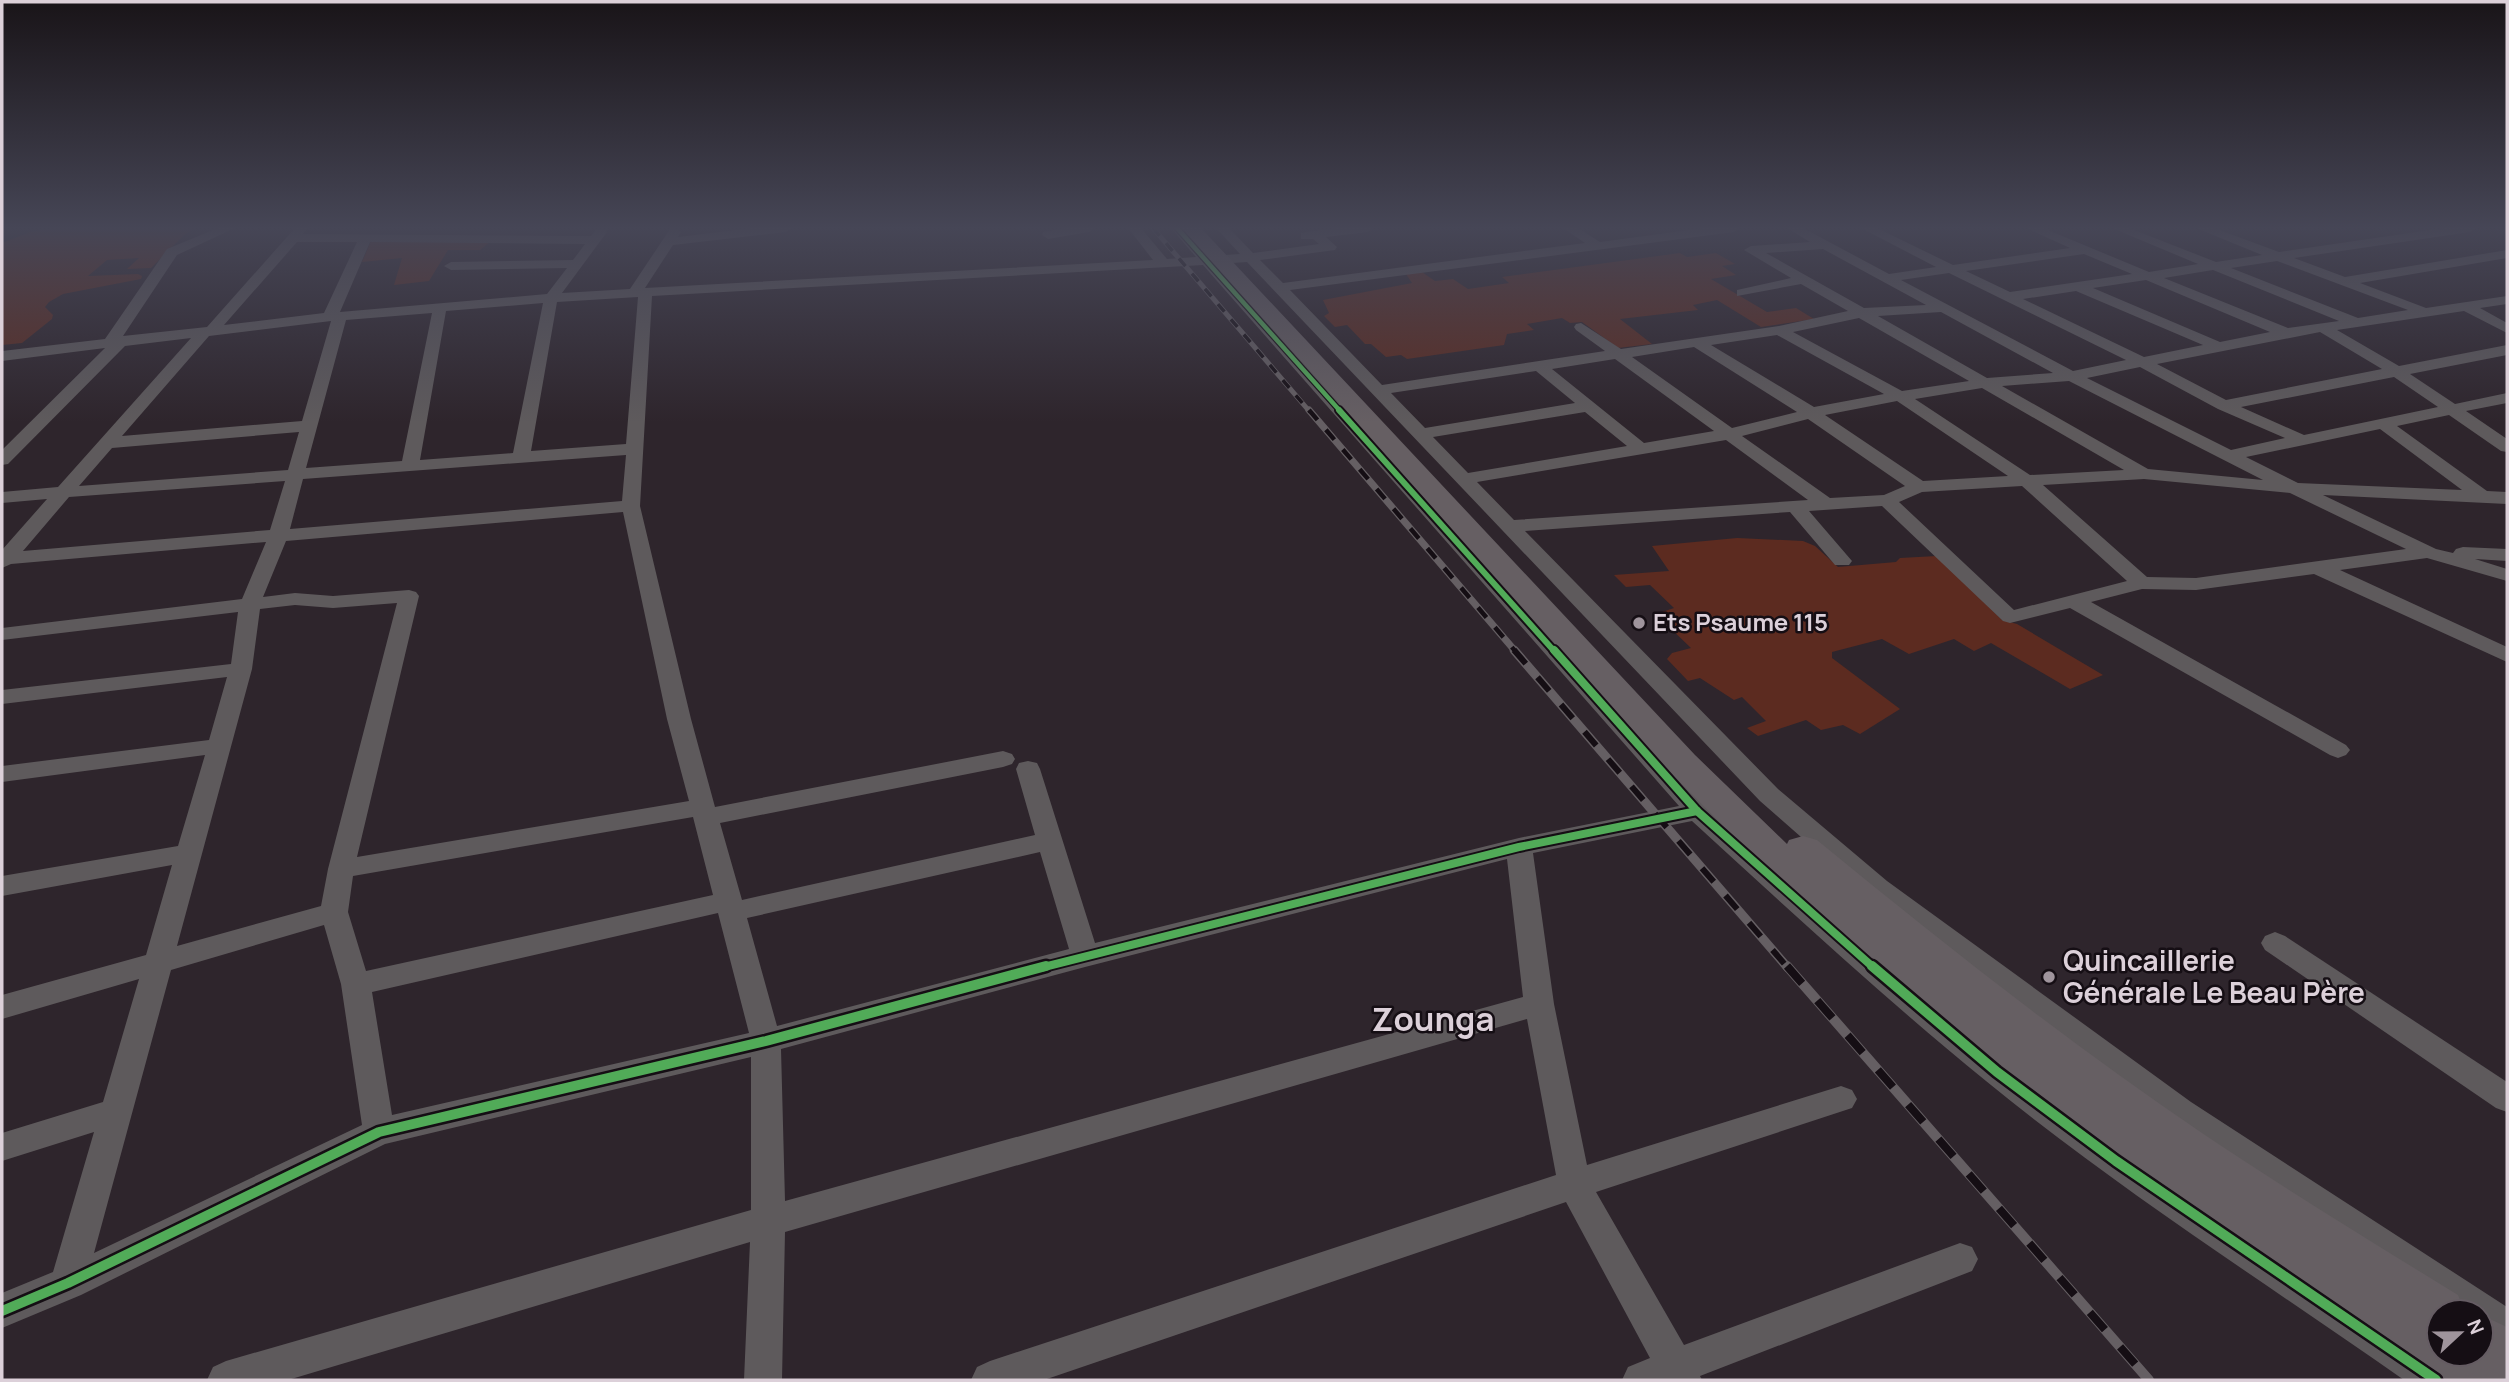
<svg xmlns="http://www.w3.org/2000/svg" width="2509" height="1382" font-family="Manrope,sans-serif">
	<rect width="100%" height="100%" fill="#2e252c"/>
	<g fill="#5c2b20">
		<path d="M54,228h141l-11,7 -33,33 -24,1 12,-11 -32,2 -19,16 50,-2 4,2 -1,3 -78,15 -14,8 -4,5 8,8 -1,4 -30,24 -20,2v-102l28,-11z"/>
		<path d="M371,241l119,1 -10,8h-32l-19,31 -35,4 8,-27 -40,4z"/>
		<path d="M1680,253l7,4 29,-4 19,11 -13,2 14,9 -25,4 56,33 29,-4 18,11 -53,8 -44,-27 -24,5 5,5 -78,9 32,25 -34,4 -36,-26 -12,1 -8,-5 -35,6 7,6 -27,4 -3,11 -97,14 -6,-4 -15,2 -15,-13h-6l-18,-19 -12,2 -11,-11 5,-3 -6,-13 89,-17 -6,-9 16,-2 13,9 18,-2 15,10 41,-6 -7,-6z"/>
		<path d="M1737,538l66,3 12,5 23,21 58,-5 4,-4 37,-2 65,64 15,4 86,51 -33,14 -79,-46 -17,8 -20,-12 -45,15 -27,-15 -50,13v6l68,51 -40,25 -17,-9 -22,5 -15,-10 -48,16 -11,-8 19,-7 -24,-24 -8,3 -34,-22 -12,3 -21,-22 5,-6 19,-5 -25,-24 6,-3 -10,-9 12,-4 -24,-23 -24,2 -12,-12 55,-4 -17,-25z"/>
	</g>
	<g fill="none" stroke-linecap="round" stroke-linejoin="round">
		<g fill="#5e5a5c" fill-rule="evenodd">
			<path d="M218,228h17l-58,27 -54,81 84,-9 88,-99h13l-5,6 288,2 5,-7h10l1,3 -45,61 68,-4 40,-60 5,-1 6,4 -3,5 75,-9h39l-6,4 -113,13 -28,43 508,-28 -25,-32h13l26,31 29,-2 -25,-29h13l26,28 30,-2 -24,-26h13l24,25 66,-9 -6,-5h-12v-6l5,-1 32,-4h36l-6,4 -42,5 11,10 -2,3 -75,10 23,23 302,-40 -22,-15h15l22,14 104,-14h36l-6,4 -444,58 92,95 223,-34 -29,-21 -2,-3 2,-3 5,-1 40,26 158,-23 69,-15 -47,-27 -64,12v-6l54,-12 -47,-28 7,-4 59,-4 -23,-14h16l86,46 47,-7 -75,-39h16l76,37 117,-17 -44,-20h17l106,44 49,-8 -86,-36h17l87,34 46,-7 -66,-27h18l65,24 165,-24h32l-6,4 -176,26 51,19 162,-27v8l-147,25 66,25 81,-12v8l-27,4 27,15v10l-43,-22 -127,19 62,36 108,-21v10l-97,19 45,30 52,-11v10l-41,8 41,28v13l-6,-1 -52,-36 -52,11 90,65 20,1v12l-184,-9 113,54 17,4 3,-4 7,-2 44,2v12l-32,-2 32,10v12l-80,-23 -87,12 167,77v15l-193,-88 -118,16 -54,-1 -51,13 255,143 4,5 -4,5 -8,3 -8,-3 -260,-147 -60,15 -7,-2 -121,-115 -73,5 43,50 -3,4h-14l-45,-53 -265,19 253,258 109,92 304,221 316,205v39l-26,-14v-20h-29l-283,-190 -302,-227 -107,-94 -513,-539 -30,2 489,541 121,108 181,150 120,88 321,216 6,13h-51c-140,-98 -286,-191 -418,-299 -102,-83 -198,-172 -294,-260l-159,32 21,151 33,161 254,-79 11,4 5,9 -5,9 -256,84 88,153 276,-102 12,4 6,12 -6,12 -272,105 2,4h-80l6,-13 22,-9 -84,-156 -522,178h-73l6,-13 13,-6 566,-186 -29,-156 -742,213 -3,148h-38l6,-138 -462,138h-81l6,-13 13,-6 525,-151v-153l-366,87 -304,151 -79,33v-35l51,-21 41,-140 -92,29v-28l101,-31 36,-123 -137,40v-24l144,-40 26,-90 -170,31v-20l176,-30 27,-91 -203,27v-16l207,-26 18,-63 -225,27v-14l229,-26 7,-52 -236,28v-12l240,-29 24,-57 -255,22 -9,4v-18l45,-51 -45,4v-11l56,-5 133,-149 -66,8 -117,118 -6,1v-15l103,-102 -103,13v-10l103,-12 62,-90zM297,242h60l-33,71 -100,12zM370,242l215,2 -12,16 -122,2 -7,4 7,4 116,-2 -20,26 -207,18zM1823,249l103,56 -62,3 -98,-55zM2084,254l48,20 -122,18 -44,-21zM2277,261l131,49 -50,8 -127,-50zM1203,265l476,541 -160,32 -424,105 -55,-174 -3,-6 -9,-2 -9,2 -3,6 19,66 -293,65 -22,-77 283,-56 9,-3 3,-5 -3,-5 -9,-3 -288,56 -24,-88 -51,-213 12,-210zM2213,270l126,51 -51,7 -124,-50zM1949,273l177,87 -53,11 -172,-91zM2146,280l124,52 -50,10 -127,-54zM2076,291l127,54 -59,12 -121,-58zM638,297l-12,147 -95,7 26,-149zM543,303l-30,150 -93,7 26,-149zM1941,312l112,61 -66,5 -109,-62zM432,313l-30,148 -96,7 40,-148zM1859,318l110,63 -67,10 -109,-59zM331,321l-29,100 -180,15 87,-100zM2320,332l62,37 -156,31 -69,-36zM1777,335l107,59 -70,13 -103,-62zM1694,347l103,65 -65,16 -100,-71zM1615,359l99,72 -70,12 -92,-74zM2140,367l78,42 67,29 -54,12 -144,-72zM1536,371l39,32 -150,25 -34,-35zM2394,377l44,30 -134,28 -63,-28zM2069,381l194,99 -115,-11 -146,-83zM1982,388l142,82 -94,5 -115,-76zM1897,401l111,75 -85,5 -98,-66zM1585,412l42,34 -159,27 -35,-36zM1808,419l97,67 -21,9 -54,3 -88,-62zM2380,429l82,61 -164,-7 -52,-26zM299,432l-11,38 -209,16 33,-38zM1726,440l82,60 -294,20 -37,-38zM626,455l-4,46 -332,28 13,-50zM2144,479l146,14 116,56 -210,29 -49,-1 -104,-92zM285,481l-15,49 -247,21 46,-54zM2022,486l105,95 -113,29 -115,-108 23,-10zM623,512l44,207 22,82 -332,56 62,-261 -3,-4 -7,-2 -76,6 -38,-3 -32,4 23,-56zM397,603l-69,266 -7,37 -144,40 75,-277 8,-60 35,-4 38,3zM693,817l20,78 -347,76 -18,-59 5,-36zM1040,852l29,97 -292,77 -30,-108zM1507,859l16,138 -738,204 -4,-152 304,-82zM718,913l31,120 -357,82 -20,-123zM324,925l17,59 21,141 -268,128 77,-283z"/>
			<path d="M1066,228h29l-6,4 -41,7 -6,-4 1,-3z"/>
			<path d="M2275,932l10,4 222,146v30l-11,-4 -231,-158 -4,-7 4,-7z"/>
		</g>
		<path fill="#665f63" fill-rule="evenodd" d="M1182,228h19l494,527 92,89 2,-4 14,-4 14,4c124,102 251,202 385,293 83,56 170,109 256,162l7,17h-26v42h42v-39l26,12v53h-68l-315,-219 -191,-146 -91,-77 -88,-81 -85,-86z"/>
		<defs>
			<path id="rail-far3" d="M1153,228l157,184"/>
			<path id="rail-far2" d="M1309,410l207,242"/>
			<path id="rail-far1" d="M1514,650l274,318"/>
			<path id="rail" d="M1787,966l362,414"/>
		</defs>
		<use href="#rail-far3" stroke="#655f63" stroke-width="5"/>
		<use href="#rail-far2" stroke="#655f63" stroke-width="7"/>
		<use href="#rail-far1" stroke="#655f63" stroke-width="9"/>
		<use href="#rail" stroke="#655f63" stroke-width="10"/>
		<use href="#rail-far3" stroke="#150e14" stroke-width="3.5" stroke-dasharray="10" stroke-linecap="butt"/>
		<use href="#rail-far2" stroke="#150e14" stroke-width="4.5" stroke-dasharray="13" stroke-linecap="butt"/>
		<use href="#rail-far1" stroke="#150e14" stroke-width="6" stroke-dasharray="18" stroke-linecap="butt"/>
		<use href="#rail" stroke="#150e14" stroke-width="8" stroke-dasharray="23" stroke-linecap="butt"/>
		<defs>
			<path id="cycleway-far3" d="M1177,228l164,184"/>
			<path id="cycleway-far2" d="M1339,410l216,242"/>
			<g id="cycleway-far1">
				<path d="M1554,650l143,161 177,157"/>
				<path d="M1040,968l479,-121 178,-36"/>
			</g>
			<g id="cycleway">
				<path d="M1872,966l125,106 119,89 320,219"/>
				<path d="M2,1311l66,-28 311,-151 387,-91 280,-75"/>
			</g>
		</defs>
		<use href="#cycleway-far3" stroke="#150e14" stroke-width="7"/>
		<use href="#cycleway-far2" stroke="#150e14" stroke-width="10"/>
		<use href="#cycleway-far1" stroke="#150e14" stroke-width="12"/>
		<use href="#cycleway" stroke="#150e14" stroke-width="15"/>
		<use href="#cycleway-far3" stroke="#51ab58" stroke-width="4.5"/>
		<use href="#cycleway-far2" stroke="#51ab58" stroke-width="6"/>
		<use href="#cycleway-far1" stroke="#51ab58" stroke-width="8"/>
		<use href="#cycleway" stroke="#51ab58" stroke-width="10"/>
	</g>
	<linearGradient id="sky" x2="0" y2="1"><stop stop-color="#191418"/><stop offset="0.54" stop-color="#464656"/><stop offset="1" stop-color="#464656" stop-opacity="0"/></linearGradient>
	<rect width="2509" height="422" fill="url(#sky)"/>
	<g fill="#9f949c" stroke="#150e14" stroke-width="2.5">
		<circle cx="1639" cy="623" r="7"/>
		<circle cx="2049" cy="977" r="7"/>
	</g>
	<g text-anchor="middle" stroke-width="5" stroke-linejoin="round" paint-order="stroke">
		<g font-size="24" font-weight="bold" fill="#dcd0d9" stroke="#150e14" text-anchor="start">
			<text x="1653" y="631">Ets Psaume 115</text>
		</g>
		<g font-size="28" font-weight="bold" fill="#dcd0d9" stroke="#150e14" text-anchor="start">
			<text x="2063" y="971">Quincaillerie<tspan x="2063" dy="32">Générale Le Beau Père</tspan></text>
		</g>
		<g font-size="33" font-weight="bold" fill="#dcd0d9" stroke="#150e14">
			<text x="1433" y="1031">Zounga</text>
		</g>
	</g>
	<rect width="2509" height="1382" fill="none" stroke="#dcd0d9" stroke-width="7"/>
	<g transform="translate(2460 1333) rotate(68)"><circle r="33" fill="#150e14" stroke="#655c63" stroke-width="2"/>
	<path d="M0-5L12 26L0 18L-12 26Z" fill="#9f949c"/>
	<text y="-10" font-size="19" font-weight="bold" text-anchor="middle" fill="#dcd0d9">N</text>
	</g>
</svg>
